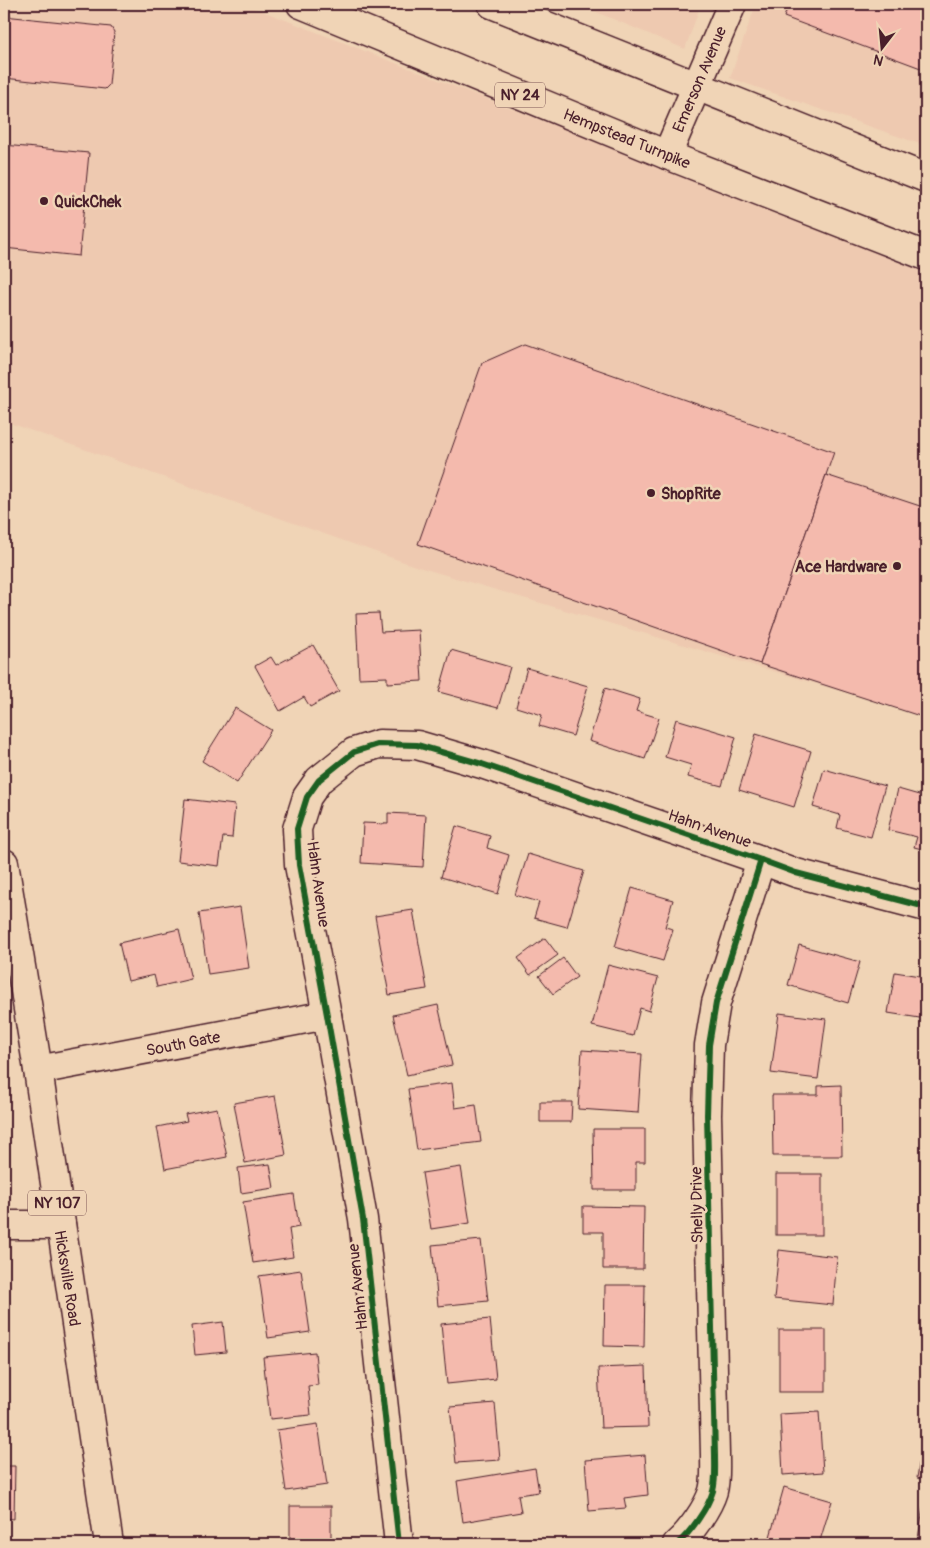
<svg xmlns="http://www.w3.org/2000/svg" width="930" height="1548" font-family="Pangolin,sans-serif">
	<rect width="100%" height="100%" fill="#f0d4b6"/>
	<filter id="ink" filterUnits="userSpaceOnUse"><feTurbulence type="fractalNoise" baseFrequency=".02" numOctaves="2"/><feDisplacementMap in="SourceGraphic" scale="10" xChannelSelector="R" yChannelSelector="G"/><feConvolveMatrix kernelMatrix="1 2 1 2 8 2 1 2 1" color-interpolation-filters="sRGB"/></filter>
	<g filter="url(#ink)">
		<g fill="#eec9b0">
			<path d="M4,4h241l681,267v445l-508,-149 -414,-146z"/>
			<path d="M577,4h124l-16,45z"/>
			<path d="M756,4h170v142l-196,-68z"/>
		</g>
		<g fill="#f4baad" stroke="#4a1f2b">
			<path d="M789,4h137v66l-142,-53z"/>
			<path d="M4,16l107,11 3,5 -5,53 -4,4 -101,-11z"/>
			<path d="M4,145l85,8 -10,103 -75,-8z"/>
			<path d="M525,344l309,108 -74,212 -342,-120 64,-181z"/>
			<path d="M826,475l100,33v210l-166,-54z"/>
			<path d="M379,613l2,19 38,-2 3,51 -35,2v-6l-28,1 -3,-64z"/>
			<path d="M313,645l26,46 -29,16 -6,-10 -24,14 -25,-45 16,-9 5,8z"/>
			<path d="M451,650l59,17 -12,41 -59,-16z"/>
			<path d="M527,668l61,18 -15,50 -34,-10 3,-11 -26,-8z"/>
			<path d="M605,688l35,11 -4,12 23,7 -14,41 -56,-18z"/>
			<path d="M235,708l36,22 -34,53 -35,-22z"/>
			<path d="M676,719l60,18 -14,49 -34,-9 3,-12 -26,-8z"/>
			<path d="M756,734l55,17 -17,56 -55,-17z"/>
			<path d="M824,769l61,17 -14,51 -34,-9 3,-13 -27,-8z"/>
			<path d="M898,789l28,8v53l-12,-3 3,-10 -29,-7z"/>
			<path d="M185,799l50,6 -3,33 -9,-1 -4,29 -41,-5z"/>
			<path d="M388,813l38,2 -3,52 -62,-4 2,-40 25,1z"/>
			<path d="M456,826l34,10 -3,12 22,7 -11,39 -57,-17z"/>
			<path d="M528,854l56,17 -17,56 -33,-9 5,-16 -24,-7z"/>
			<path d="M632,888l41,12 -8,27 8,2 -10,32 -48,-14z"/>
			<path d="M240,907l9,61 -41,6 -9,-61z"/>
			<path d="M413,910l14,79 -38,6 -14,-79z"/>
			<path d="M179,929l12,50 -34,8 -3,-12 -26,6 -9,-38z"/>
			<path d="M545,938l13,17 -28,20 -12,-17z"/>
			<path d="M799,945l61,17 -12,41 -60,-18z"/>
			<path d="M563,958l14,19 -24,17 -14,-18z"/>
			<path d="M608,965l50,13 -9,33 -9,-3 -7,28 -41,-10z"/>
			<path d="M895,972l31,5v42l-38,-6z"/>
			<path d="M438,1005l14,60 -45,10 -14,-60z"/>
			<path d="M779,1013l47,6 -8,60 -47,-6z"/>
			<path d="M582,1050l60,4 -4,59 -60,-4z"/>
			<path d="M452,1083l3,25 21,-3 5,37 -64,8 -9,-61z"/>
			<path d="M841,1085l1,71h-69l-1,-61h46v-9z"/>
			<path d="M275,1096l11,59 -41,8 -11,-60z"/>
			<path d="M540,1102h32l-1,20h-31z"/>
			<path d="M217,1108l10,49 -62,12 -8,-42 30,-6 -2,-7z"/>
			<path d="M593,1129h52v33h-9v28h-42z"/>
			<path d="M270,1164l4,24 -33,5 -3,-25z"/>
			<path d="M461,1167l9,56 -39,6 -9,-56z"/>
			<rect x="776" y="1174" width="46" height="61"/>
			<path d="M294,1194l5,33 -10,2 4,28 -40,6 -10,-61z"/>
			<path d="M583,1206l61,1 -1,62h-40v-37h-20z"/>
			<path d="M481,1240l7,61 -50,5 -6,-61z"/>
			<path d="M779,1250l58,7 -4,48 -59,-6z"/>
			<path d="M301,1270l9,62 -42,6 -9,-62z"/>
			<path d="M605,1285h40l-1,62 -40,-1z"/>
			<path d="M490,1319l6,60 -49,5 -6,-60z"/>
			<path d="M223,1322l3,30 -31,3 -3,-29z"/>
			<rect x="779" y="1330" width="47" height="62"/>
			<path d="M315,1352l3,33 -10,1 3,29 -41,4 -7,-62z"/>
			<path d="M646,1366l2,61 -47,1 -3,-60z"/>
			<path d="M495,1403l5,57 -44,3 -6,-56z"/>
			<path d="M4,1410h5l-3,40h-2z"/>
			<path d="M819,1412l4,60 -40,3 -3,-61z"/>
			<path d="M926,1418v62l-9,-2z"/>
			<path d="M318,1424l9,61 -41,6 -9,-61z"/>
			<path d="M645,1455l3,40 -24,3 2,10 -37,3 -4,-51z"/>
			<path d="M4,1466h11l-1,53 -10,-1z"/>
			<path d="M535,1468l4,24 -21,3 3,17 -58,10 -6,-41z"/>
			<path d="M784,1487l48,14 -13,43h-51z"/>
			<path d="M925,1497h1v47h-9z"/>
			<rect x="290" y="1506" width="41" height="38"/>
		</g>
		<g fill="none" stroke-linecap="round" stroke-linejoin="round">
			<defs>
				<g id="street">
					<path d="M667,155l65,-151"/>
					<path d="M38,1070l289,-55"/>
					<path d="M4,1225h57"/>
					<path d="M399,1544l-36,-325 -36,-204 -28,-150 -2,-36 10,-32 12,-17 35,-28 25,-8 38,1 65,19 279,96 35,13 130,34"/>
					<path d="M677,1544c13,-11 31,-36 36,-53 3,-11 2,-24 2,-36l-8,-340 2,-70 7,-42 45,-143"/>
				</g>
				<g id="primary">
					<path d="M301,4l366,151 259,101"/>
					<path d="M492,4l434,174"/>
					<path d="M4,863l34,207 71,474"/>
				</g>
			</defs>
			<use href="#street" stroke="#4a1f2b" stroke-width="31"/>
			<use href="#primary" stroke="#4a1f2b" stroke-width="31"/>
			<use href="#street" stroke="#f0d4b6" stroke-width="28"/>
			<use href="#primary" stroke="#f0d4b6" stroke-width="28"/>
			<defs>
				<g id="cycleway">
					<path d="M399,1544l-36,-325 -36,-204 -28,-150 -2,-36 10,-32 12,-17 35,-28 25,-8 38,1 65,19 279,96 35,13 130,34"/>
					<path d="M677,1544c13,-11 31,-36 36,-53 3,-11 2,-24 2,-36l-8,-340 2,-70 7,-42 45,-143"/>
				</g>
			</defs>
			<use href="#cycleway" stroke="#f0d4b6" stroke-width="9"/>
			<use href="#cycleway" stroke="#1b5e20" stroke-width="6"/>
		</g>
	</g>
	<g fill="#4a1f2b" stroke="#f0d4b6" stroke-width="2">
		<circle cx="44" cy="201" r="5"/>
		<circle cx="651" cy="493" r="5"/>
		<circle cx="897" cy="566" r="5"/>
	</g>
	<g text-anchor="middle" stroke-width="5" stroke-linejoin="round" paint-order="stroke">
		<g fill="#f0d4b6" stroke="#7c5555" stroke-width="1">
			<rect x="495" y="82.5" width="50" height="25" rx="4"/>
			<rect x="28" y="1190.5" width="58" height="25" rx="4"/>
		</g>
		<g font-size="15" font-weight="bold" fill="#4a1f2b">
			<text x="520" y="100">NY 24</text>
			<text x="57" y="1208">NY 107</text>
		</g>
		<g font-size="16" fill="#4a1f2b" stroke="#f0d4b6">
			<text transform="translate(699 79) rotate(-67)" y="6">Emerson Avenue</text>
			<text transform="translate(627 138) rotate(22)" y="6">Hempstead Turnpike</text>
			<text transform="translate(710 828) rotate(19)" y="6">Hahn Avenue</text>
			<text transform="translate(319 884) rotate(82)" y="6">Hahn Avenue</text>
			<text transform="translate(183 1043) rotate(-11)" y="6">South Gate</text>
			<text transform="translate(696 1205) rotate(-91)" y="6">Shelly Drive</text>
			<text transform="translate(68 1278) rotate(81)" y="6">Hicksville Road</text>
			<text transform="translate(357 1287) rotate(-96)" y="6">Hahn Avenue</text>
		</g>
		<g font-size="16" font-weight="bold" fill="#4a1f2b" stroke="#f0d4b6" text-anchor="start">
			<text x="54" y="207">QuickChek</text>
			<text x="661" y="499">ShopRite</text>
			<text x="887" y="572" text-anchor="end">Ace Hardware</text>
		</g>
	</g>
	<rect width="930" height="1548" fill="none" stroke="#f0d4b6" stroke-width="20"/>
	<rect x="10" y="10" width="910" height="1528" fill="none" stroke="#4a1f2b" stroke-width="2" filter="url(#ink)"/>
	<g transform="translate(882 48) rotate(196)" stroke="#f0d4b6" stroke-width="4" paint-order="stroke">
	<path d="M0-4L9 19L0 12L-9 19Z" fill="#4a1f2b"/>
	<text y="-8" font-size="14" font-weight="bold" text-anchor="middle" fill="#4a1f2b">N</text>
	</g>
</svg>
